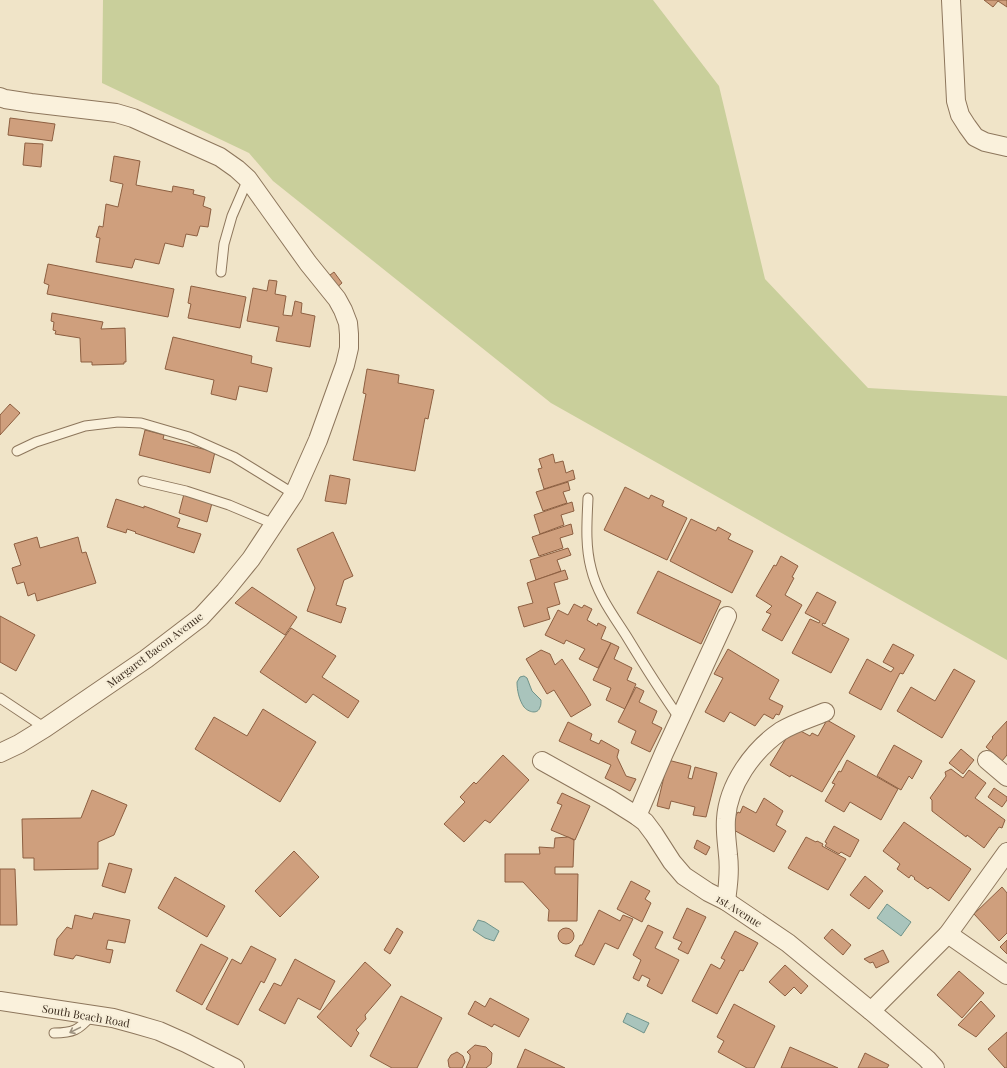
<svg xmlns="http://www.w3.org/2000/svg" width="1007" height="1068" font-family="'Playfair Display',serif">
	<rect width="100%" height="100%" fill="#f0e4c8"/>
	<path fill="#c9cf9b" d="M103,0h550l66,86 46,193 103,109 139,8v264l-456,-257 -278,-222 -24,-28 -147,-70z"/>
	<g fill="#a9c4bc" stroke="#6f938a">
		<path d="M524,676l3,2 5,13 9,9c0,2 0,6 -1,7 -2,8 -12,5 -16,0 -5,-7 -7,-17 -7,-25l3,-5z"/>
		<path d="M887,904l24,18 -10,14 -24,-18z"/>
		<path d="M478,920l7,2 14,9 -5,10 -9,-3 -12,-8z"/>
		<path d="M627,1013l22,10 -5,10 -21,-11z"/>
	</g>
	<g fill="#cf9f7d" stroke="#8d5f41">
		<path d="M984,0h23v7l-9,-6 -5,6z"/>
		<path d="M10,118l45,6 -3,17 -44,-6z"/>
		<path d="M25,143l18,1 -2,23 -18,-2z"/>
		<path d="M114,156l26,5 -4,24 36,7 1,-6 21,4 -1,4 12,3 -2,9 8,3 -3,18 -8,-1 -3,10 -11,-2 -3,13 -18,-4 -6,21 -24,-5 -3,9 -36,-6 4,-24 -4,-1 3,-11 4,1 3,-23 12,3 5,-23 -13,-3z"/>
		<path d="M48,264l126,25 -6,28 -121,-23 2,-9 -5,-2z"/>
		<path d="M334,272l8,11 -7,6 -9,-11z"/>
		<path d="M269,280l8,1 -2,13 11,2 -3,19 9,1 3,-15 7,2 -1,10 14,3 -5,31 -34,-6 3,-14 -32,-6 6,-33 14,3z"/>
		<path d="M191,286l55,11 -6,31 -52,-10 3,-14 -3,-1z"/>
		<path d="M52,313l51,9 -2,7 24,-1 1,34h-2v2l-32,1v-3h-11l-1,-24 -25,-4 1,-3 -3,-1 1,-8 -3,-1z"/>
		<path d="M173,337l79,19 -1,7 21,5 -5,24 -28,-6 -3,14 -25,-6 3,-14 -49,-11z"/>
		<path d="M367,369l32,6 -1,8 36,7 -6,29 -3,-1 -10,53 -62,-11 13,-66 -3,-1z"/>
		<path d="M10,404l10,9 -20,22v-20z"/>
		<path d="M145,430l19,5 -1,4 52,13 -5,21 -71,-18z"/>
		<path d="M553,454l2,9 8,-2 3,12 7,-3 2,9 -31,10 -6,-20 4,-1 -3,-9z"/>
		<path d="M330,475l20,4 -4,25 -21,-3z"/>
		<path d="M568,482l2,8 -7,2 4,11 -24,8 -7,-19z"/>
		<path d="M625,487l24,12 2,-4 13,6 -2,5 25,12 -20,42 -63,-30z"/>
		<path d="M184,494l28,9 -5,19 -28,-9z"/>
		<path d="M116,499l28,9v-2l36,13 -3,8 24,7 -7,19 -59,-20 1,-1 -9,-3 -1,4 -19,-6z"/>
		<path d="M572,502l2,9 -13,4 3,10 -24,9 -6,-19z"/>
		<path d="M691,519l25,12 2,-4 13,7 -3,5 25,12 -21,42 -62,-32z"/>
		<path d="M571,524l2,10 -13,4 3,10 -24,8 -7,-19z"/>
		<path d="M333,532l20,44 -9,4 -8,25 10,3 -5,15 -34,-12 8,-23 -18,-39z"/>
		<path d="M37,537l3,11 38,-11 4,16 4,-1 10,31 -59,18 -2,-8 -7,3 -4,-14 -7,2 -5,-16 9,-3 -7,-21z"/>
		<path d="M568,548l3,7 -14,5 4,11 -25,9 -6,-20z"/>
		<path d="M781,556l17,10 -6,11 2,1 -9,17 17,10 -20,36 -20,-11 9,-16 -5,-2 6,-6 -16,-10 18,-31 2,1z"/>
		<path d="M565,570l3,9 -14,4 6,21 -13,4 3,11 -26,8 -6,-20 15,-4 -6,-20z"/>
		<path d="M658,571l63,30 -20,43 -64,-31z"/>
		<path d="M252,587l45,30 -12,18 -50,-32z"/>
		<path d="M817,592l19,10 -11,22 -2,-1 -1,2 27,14 -18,34 -39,-20 18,-34 9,4 1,-2 -15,-8z"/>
		<path d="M574,604l8,4 2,-3 8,4 -5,11 10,6 1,-3 8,4 -5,12 10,4 -13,25 -19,-9 6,-10 -19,-9 -2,4 -19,-9 13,-25 10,5z"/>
		<path d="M0,616l35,19 -19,36 -16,-9z"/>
		<path d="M291,628l45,28 -14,21 37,24 -11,17 -35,-24 -7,9 -46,-31z"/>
		<path d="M611,643l8,4 -5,12 18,9 -5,12 9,4 -11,25 -19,-9 5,-12 -18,-8z"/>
		<path d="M893,644l21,11 -11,19 -3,-1 -19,37 -32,-17 18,-34 24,13 3,-4 -11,-6z"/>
		<path d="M728,649l51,31 -10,19 14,7 -4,9 -3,-1 -3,5 -9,-5 -9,12 -25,-14 -6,10 -19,-10 18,-34 -9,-4z"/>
		<path d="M541,650l9,4 5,11 7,-6 24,37 5,9 -20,12 -17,-27 -7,4 -21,-35z"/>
		<path d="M954,669l21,12 -33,57 -45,-27 14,-24 24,14z"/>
		<path d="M636,687l8,4 -5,11 18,9 -5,12 10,5 -12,24 -19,-9 5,-12 -18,-9z"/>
		<path d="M263,709l53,33 -36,60 -85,-53 19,-32 33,19z"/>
		<path d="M827,720l28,16 -33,56 -31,-17 -1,2 -20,-12 23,-38 17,9 2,-3 6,3z"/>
		<path d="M1007,721v34l-5,6 -16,-14 7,-9 -1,-1z"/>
		<path d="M568,722l24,12 -2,6 9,4 2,-4 18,10 -2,7 9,19 10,3 -6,12 -25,-13 6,-13 -52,-24z"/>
		<path d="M894,745l28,16 -10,18 -3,-3 -8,14 -24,-14z"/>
		<path d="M961,749l13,11 -11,14 -14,-11z"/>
		<path d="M503,755l26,25 -39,43 -5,-3 -21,22 -20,-18 21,-22 -5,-5 14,-15 2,2z"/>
		<path d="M668,760l23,6 -3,12 4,1 3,-12 22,6 -11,44 -13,-2 2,-8 -24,-6 -2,8 -12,-3z"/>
		<path d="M847,760l51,29 -17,31 -31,-18 -6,10 -19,-11 10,-17 -3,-1 7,-12 2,1z"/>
		<path d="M951,769l12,9 6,-8 17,13 -11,15 30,22 -3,8 -3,-1 -15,21 -17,-13 -1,2 -34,-26v-11l-2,-2 16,-22 -1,-4z"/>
		<path d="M994,788l13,9v3l-5,7 -14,-10z"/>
		<path d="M92,790l35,15 -13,30 -16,7v27l-64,1v-12h-11l-1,-39 59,-1z"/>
		<path d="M562,793l28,13 -15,34 -24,-10 11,-25 -5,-2z"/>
		<path d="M764,798l19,13 -7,14 10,6 -12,21 -44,-24 3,-8 5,-8 2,1 3,-7 13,7z"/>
		<path d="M904,822l67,47 -22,32 -19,-14 -2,2 -14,-10 1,-1 -4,-3 -2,3 -12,-9 3,-5 -17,-13z"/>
		<path d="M834,826l25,14 -9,17 -9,-5 -2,2 -14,-8 2,-3 -2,-1z"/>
		<path d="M568,837l6,3 -1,27h-18v7h23l-1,47h-29l1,-11 -26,-28h-18v-28h35l-1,-7 15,1 1,-10z"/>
		<path d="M806,837l10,5 1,-1 6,3 -1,2 24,13 -18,31 -40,-22z"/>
		<path d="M697,840l13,7 -4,8 -12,-7z"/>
		<path d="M294,851l25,26 -39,40 -25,-26z"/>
		<path d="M109,863l23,6 -7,24 -23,-7z"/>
		<path d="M0,869h15l2,56h-17z"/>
		<path d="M865,876l18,15 -14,18 -19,-14z"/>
		<path d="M175,877l50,29 -18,31 -49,-29z"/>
		<path d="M631,881l19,10 -5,8 6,4 -9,19 -25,-13z"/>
		<path d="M1002,887l5,6v40l-8,8 -25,-27z"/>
		<path d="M687,908l19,9 -18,37 -10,-5 4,-7 -9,-4z"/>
		<path d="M599,910l21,11 3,-6 10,4 -15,30 -13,-6 -11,22 -19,-9 5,-11h2z"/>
		<path d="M94,913l36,7 -5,23 -17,-3 -2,9 7,1 -3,13 -34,-8 -3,4 -19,-4 3,-16 10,-12 5,2 3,-14 17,4z"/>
		<path d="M648,925l15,7 -8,16 24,12 -17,34 -15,-8 3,-7 -8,-4 -3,6 -6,-3 8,-18 -8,-5z"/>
		<circle cx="566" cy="936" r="8"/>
		<path d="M397,928l6,4 -13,22 -6,-4z"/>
		<path d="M832,929l19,16 -8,10 -19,-17z"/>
		<path d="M735,931l23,12 -15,28 -3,-1 -23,44 -25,-13 19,-37 9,5 5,-9 -4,-2z"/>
		<path d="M1007,940v14l-7,-7z"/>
		<path d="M201,944l27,14 -26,47 -26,-14z"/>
		<path d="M251,946l25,13 -12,24 -3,-2 -23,44 -32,-16 26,-50 9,5z"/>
		<path d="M883,950l6,12 -13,6 -3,-6 -3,1 -6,-4z"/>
		<path d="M295,959l40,22 -15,29 -22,-12 -13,26 -26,-14 15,-27 7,3z"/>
		<path d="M365,962l26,23 -26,30 1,4 -10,11 3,3 -8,14 -34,-30z"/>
		<path d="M785,965l23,21 -7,8 -7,-7 -9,9 -16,-14z"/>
		<path d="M959,971l25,22 -22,25 -25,-23z"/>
		<path d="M401,996l41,22 -25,50h-25l-22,-12z"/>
		<path d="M490,998l39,21 -10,18 -25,-13 -2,3 -24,-13 7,-13 10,6z"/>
		<path d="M981,1001l14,15 -19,21 -18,-12z"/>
		<path d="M734,1004l41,22 -21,42h-7l-29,-16 6,-11 -7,-4z"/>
		<path d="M1007,1032v36h-2l-17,-19z"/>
		<path d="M475,1045l11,2 6,6 -1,11 -5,4h-20l4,-9v-4l-3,-3z"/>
		<path d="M790,1047l48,21h-57z"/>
		<path d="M525,1049l40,19h-48z"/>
		<path d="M457,1052l6,4 2,6 -3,6h-11l-2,-1 -1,-7 3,-5z"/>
		<path d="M865,1053l24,12 -2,3h-29z"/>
	</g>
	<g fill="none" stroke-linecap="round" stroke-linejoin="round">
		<defs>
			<g id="service">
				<path d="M221,272l3,-28 8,-28 16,-37"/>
				<path d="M17,451l19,-9 49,-16 33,-4 23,1 48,14 45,20 60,37"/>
				<path d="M143,481l43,10 43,14 45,19"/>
				<path d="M588,498c-1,23 -3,47 3,70 6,26 22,47 36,69 17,28 34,55 53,82"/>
				<path d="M0,698l45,30"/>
				<path d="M54,1033c19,0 25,-3 37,-17"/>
			</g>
			<g id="minor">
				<path d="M951,0l5,101 4,14 7,11 8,11 10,5 22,5"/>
				<path d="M0,97l5,2 26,4 85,10 17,5 87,39 17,12 11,10 60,84 29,36 6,11 5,13 1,11v14l-4,17 -27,75 -24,54 -43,65 -26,32 -24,26 -55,42 -101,69 -26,16 -19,9"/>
				<path d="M987,760l20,17"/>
				<path d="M542,761l68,38 27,17 8,6 9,12 18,28 12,14 24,16 18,9 62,42 83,68 56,48 8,9"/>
				<path d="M637,816l27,-63 63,-137"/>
				<path d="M726,901c2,-15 4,-30 2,-46 -1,-12 -3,-24 -2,-36 2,-34 27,-69 55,-88 13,-8 30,-13 44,-19"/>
				<path d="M948,934l59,41"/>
				<path d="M0,1001l113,17 22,6 24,7 27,12 49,25"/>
				<path d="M871,1011l77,-77 59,-82"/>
			</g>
		</defs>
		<use href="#service" stroke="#8d765c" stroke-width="11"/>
		<use href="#minor" stroke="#8d765c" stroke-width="20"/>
		<use href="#service" stroke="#faf1dc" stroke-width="9"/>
		<use href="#minor" stroke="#faf1dc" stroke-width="18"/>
	</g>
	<defs><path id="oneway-shaft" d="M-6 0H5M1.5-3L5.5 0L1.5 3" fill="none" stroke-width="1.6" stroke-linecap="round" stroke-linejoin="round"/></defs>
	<use stroke="#9c907e" href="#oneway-shaft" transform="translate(75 1030) rotate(154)"/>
	<g text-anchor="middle" stroke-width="4" stroke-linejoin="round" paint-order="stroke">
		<g font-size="11" fill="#3d2e20" stroke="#f7eed8">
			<text transform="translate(155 650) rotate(-37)" y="4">Margaret Bacon Avenue</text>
			<text transform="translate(739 911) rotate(32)" y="4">1st Avenue</text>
			<text transform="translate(86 1016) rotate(10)" y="4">South Beach Road</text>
		</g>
	</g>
</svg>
